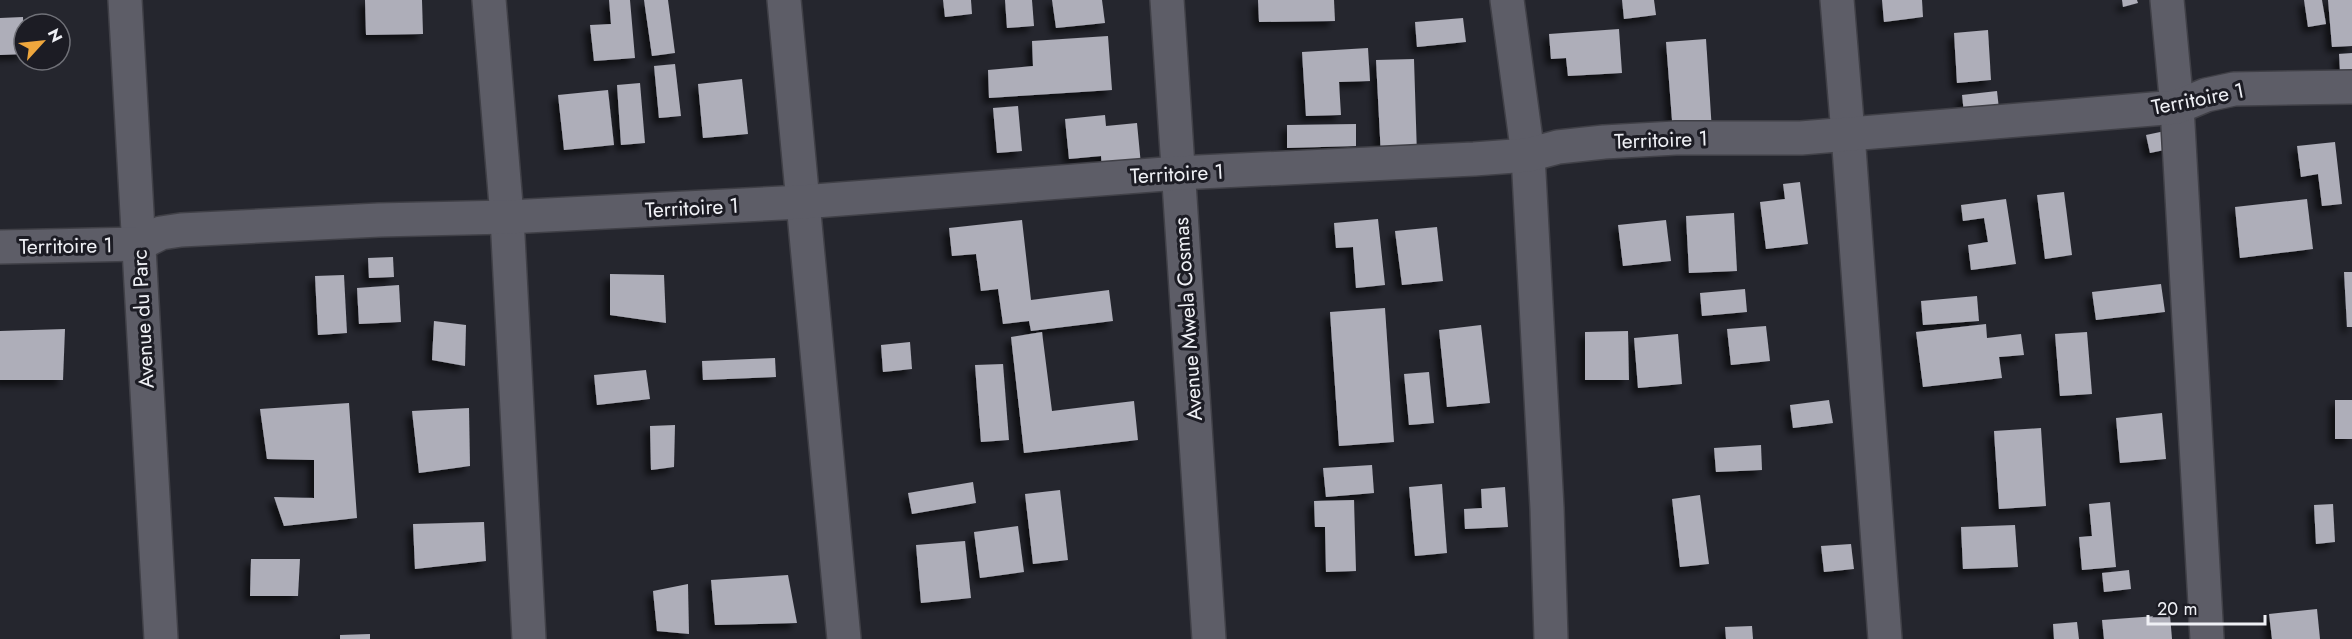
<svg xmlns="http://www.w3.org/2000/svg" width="2352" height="639" font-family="Jost,sans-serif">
	<defs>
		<filter id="shadow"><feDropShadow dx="-5.5" dy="5.5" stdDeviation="3" flood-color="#0009"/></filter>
	</defs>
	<rect width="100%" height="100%" fill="#25262e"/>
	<g fill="#aeaeb9" filter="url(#shadow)">
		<path d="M365,0h57l1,34 -57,1z"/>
		<path d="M609,0h21l5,58 -41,3 -4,-36 21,-1z"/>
		<path d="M644,0h24l7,53 -23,3z"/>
		<path d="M943,0h28l1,14 -27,3z"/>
		<path d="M1005,0h27l2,26 -27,2z"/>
		<path d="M1052,0h50l3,23 -49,5z"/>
		<path d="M1258,0h76l1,21 -76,1z"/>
		<path d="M1622,0h32l2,15 -32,4z"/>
		<path d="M1882,0h40l1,17 -39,5z"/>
		<path d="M2122,0h15l1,3 -15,4z"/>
		<path d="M2304,0h18l4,24 -18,3z"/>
		<path d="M2328,0h24v46l-20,1z"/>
		<path d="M23,17l1,37 -24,1v-37z"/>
		<path d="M1463,18l3,24 -49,5 -2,-25z"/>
		<path d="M1619,29l3,44 -54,3 -2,-18 -15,1 -2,-25z"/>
		<path d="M1988,30l3,50 -34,3 -3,-50z"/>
		<path d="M1108,36l4,54 -123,8 -1,-28 45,-4 -1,-25z"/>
		<path d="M1706,39l6,92 -39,2 -7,-91z"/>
		<path d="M1368,48l2,33 -31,1 2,33 -35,1 -4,-64z"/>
		<path d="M2352,53v17l-12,1 -1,-17z"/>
		<path d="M1414,59l3,97 -36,1 -5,-97z"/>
		<path d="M675,64l6,52 -22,2 -5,-52z"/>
		<path d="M742,79l6,55 -45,4 -5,-54z"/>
		<path d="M640,83l5,60 -24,2 -4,-60z"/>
		<path d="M608,90l6,55 -50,5 -6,-55z"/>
		<path d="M1997,91l2,18 -35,4 -2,-18z"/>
		<path d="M1018,106l4,45 -25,2 -4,-45z"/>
		<path d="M1105,115l1,11 31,-3 4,42 -39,4 -1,-13 -32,3 -4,-40z"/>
		<path d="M1356,124v22l-69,2v-23z"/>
		<path d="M2165,131l4,18 -19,4 -4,-18z"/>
		<path d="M2335,142l7,62 -20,2 -4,-32 -17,3 -4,-31z"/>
		<path d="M1800,182l8,62 -42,5 -6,-47 25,-3 -2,-15z"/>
		<path d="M2064,192l8,63 -27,4 -8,-64z"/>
		<path d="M2006,199l10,65 -45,6 -3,-25 20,-3 -4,-24 -21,3 -2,-16z"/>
		<path d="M2307,199l6,50 -73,9 -5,-51z"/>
		<path d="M1734,213l3,58 -48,2 -3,-57z"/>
		<path d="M1378,219l7,66 -29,3 -3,-41 -17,1 -2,-25z"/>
		<path d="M1022,220l9,80 78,-10 4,31 -82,10 -2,-10 -26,3 -5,-35 -17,2 -5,-37 -24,2 -3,-28z"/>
		<path d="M1666,220l5,41 -48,5 -5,-41z"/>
		<path d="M1437,227l6,54 -41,4 -7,-54z"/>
		<path d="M393,257l1,20 -25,1 -1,-20z"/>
		<path d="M2344,272h8v55h-5z"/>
		<path d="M610,274l54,1 2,48 -56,-8z"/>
		<path d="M344,275l3,58 -29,2 -3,-59z"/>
		<path d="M2161,284l4,28 -69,8 -4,-28z"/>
		<path d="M399,285l2,37 -42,2 -2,-36z"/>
		<path d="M1745,289l2,23 -45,4 -2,-23z"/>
		<path d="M1977,296l2,25 -56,4 -2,-24z"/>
		<path d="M1385,308l9,134 -55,4 -9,-134z"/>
		<path d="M434,321l32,4 -1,41 -33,-6z"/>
		<path d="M1986,324l1,14 34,-4 3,21 -25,2 3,21 -79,9 -7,-55z"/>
		<path d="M1481,325l9,78 -43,4 -8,-77z"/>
		<path d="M1766,326l4,35 -39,4 -4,-36z"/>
		<path d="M65,329l-2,51h-63v-49z"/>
		<path d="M1628,331l1,49h-44v-48z"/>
		<path d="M1042,332l10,79 82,-10 4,39 -114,13 -13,-116z"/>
		<path d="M2087,332l5,62 -32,2 -5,-62z"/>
		<path d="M1678,334l4,50 -44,4 -4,-50z"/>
		<path d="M910,342l2,27 -29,3 -2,-27z"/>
		<path d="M775,358l1,19 -73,3 -1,-19z"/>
		<path d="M1003,364l6,76 -28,2 -6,-77z"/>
		<path d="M646,370l4,29 -53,6 -3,-30z"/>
		<path d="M1429,372l5,51 -25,2 -5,-51z"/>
		<path d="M1829,400l4,23 -40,5 -3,-23z"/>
		<rect x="2335" y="400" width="17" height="39"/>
		<path d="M349,403l8,115 -73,8 -10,-29 40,1v-38l-47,-1 -7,-50z"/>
		<path d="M469,408l1,58 -51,7 -7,-62z"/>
		<path d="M2162,413l4,46 -46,4 -4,-45z"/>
		<path d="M675,425l-1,42 -23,3 -1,-44z"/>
		<path d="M2041,428l5,78 -47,3 -5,-78z"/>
		<path d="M1761,445l1,25 -46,2 -2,-24z"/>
		<path d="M1372,465l2,28 -48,4 -3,-29z"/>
		<path d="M973,482l3,21 -64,11 -4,-21z"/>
		<path d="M1442,484l5,69 -32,3 -6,-69z"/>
		<path d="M1505,487l3,40 -43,2 -1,-20 18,-1 -1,-19z"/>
		<path d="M1060,490l8,70 -35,4 -8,-70z"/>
		<path d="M1700,495l9,69 -29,3 -8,-68z"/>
		<path d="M1354,500l2,71 -30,1 -1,-45h-10l-1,-26z"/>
		<path d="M2110,502l6,65 -34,3 -3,-33 13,-1 -3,-32z"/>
		<path d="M2333,504l2,38 -19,2 -2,-39z"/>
		<path d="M484,522l2,39 -71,8 -2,-45z"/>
		<path d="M2015,525l3,42 -55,2 -2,-42z"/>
		<path d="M1018,526l6,46 -44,6 -6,-46z"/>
		<path d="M965,541l6,57 -50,5 -5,-58z"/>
		<path d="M1851,544l3,25 -30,3 -3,-26z"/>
		<path d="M251,559h49l-2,37h-48z"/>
		<path d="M2129,570l2,19 -27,3 -2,-19z"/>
		<path d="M788,575l9,48 -82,2 -4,-45z"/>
		<path d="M688,584l1,50 -32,-3 -4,-40z"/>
		<path d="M2317,609l3,30h-48l-3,-25z"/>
		<path d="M2170,615l2,24h-68l-2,-19z"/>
		<path d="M2077,622l2,17h-25l-1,-15z"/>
		<path d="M1752,626l1,13h-27l-1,-12z"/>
		<path d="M370,634v5h-30v-4z"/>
	</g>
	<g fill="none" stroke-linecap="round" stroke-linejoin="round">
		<defs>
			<g id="minor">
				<path d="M125,0l36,639"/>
				<path d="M489,0l18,217 22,422"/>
				<path d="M784,0l60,639"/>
				<path d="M1167,0l42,639"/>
				<path d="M1507,0l21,155 19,353 4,131"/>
				<path d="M1837,0l11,134 37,505"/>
				<path d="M2167,0l10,107 30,532"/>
				<path d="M0,247l139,-3 22,-11 20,-3 198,-10 128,-3 295,-15 376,-29 296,-14 54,-4 30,-8 46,-5 72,-4h125l376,-31 29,-12 28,-6 118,-2"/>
			</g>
		</defs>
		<use href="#minor" stroke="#404047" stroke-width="36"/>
		<use href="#minor" stroke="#5d5d67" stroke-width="33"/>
	</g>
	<g text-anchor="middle" stroke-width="6" stroke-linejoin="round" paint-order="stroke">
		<g font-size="21" fill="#eff0f5" stroke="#1c1c24">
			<text transform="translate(2198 99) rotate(-11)" y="7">Territoire 1</text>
			<text transform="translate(1661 140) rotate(-2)" y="7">Territoire 1</text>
			<text transform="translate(1177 174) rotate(-3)" y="7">Territoire 1</text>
			<text transform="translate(692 208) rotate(-3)" y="7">Territoire 1</text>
			<text transform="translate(66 246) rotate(-1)" y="7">Territoire 1</text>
			<text transform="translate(143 319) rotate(-93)" y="7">Avenue du Parc</text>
			<text transform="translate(1188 319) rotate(-94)" y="7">Avenue Mwela Cosmas</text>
		</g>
	</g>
	<g transform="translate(42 42) rotate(63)"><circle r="28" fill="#1c1c24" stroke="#707178" stroke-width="1.5"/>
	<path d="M0-4.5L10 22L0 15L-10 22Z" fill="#efa73d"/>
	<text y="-9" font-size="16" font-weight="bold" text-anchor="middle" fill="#eff0f5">N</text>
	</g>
	<path d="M2148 615v9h117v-9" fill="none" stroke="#eff0f5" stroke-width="3"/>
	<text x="2157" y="615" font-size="18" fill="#eff0f5" stroke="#1c1c24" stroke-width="4.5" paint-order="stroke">20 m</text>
</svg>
